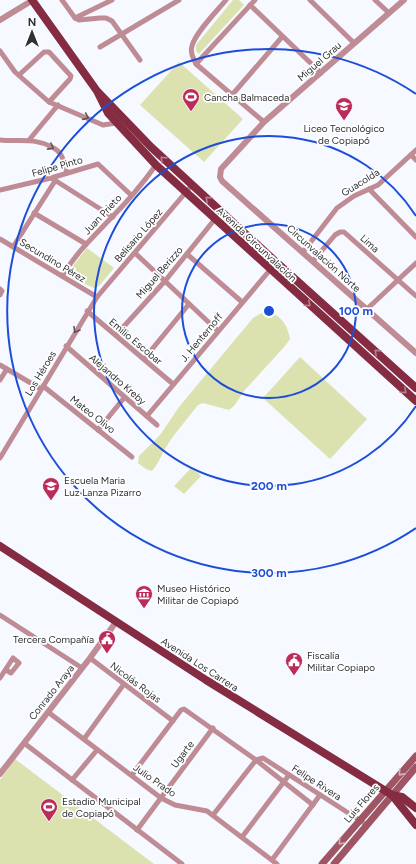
<svg xmlns="http://www.w3.org/2000/svg" width="416" height="864" font-family="Figtree,sans-serif">
	<rect width="100%" height="100%" fill="#f6f9ff"/>
	<g fill="#dce2af">
		<path d="M233,0h6l5,5 -45,49 -3,-3v-6z"/>
		<path d="M179,62l64,57 -39,43 -64,-57z"/>
		<path d="M87,248l27,20 -15,18 -5,2 -21,-9 -3,-5 3,-8z"/>
		<path d="M265,311c16,4 22,12 25,28l-5,7 -41,45 -10,15 -5,4 -26,-7 -5,2c-10,13 -21,25 -30,39 -6,9 -9,19 -16,27l-6,-2 -8,-6 1,-7 21,-21 19,-28 74,-89z"/>
		<path d="M300,357l67,62 -37,40 -67,-61z"/>
		<path d="M192,467l9,9 -17,18 -10,-8z"/>
		<path d="M15,759l139,105h-154v-84z"/>
	</g>
	<g fill="none" stroke-linecap="round" stroke-linejoin="round">
		<g stroke="#bf8b94" stroke-width="5">
			<path d="M62,0l13,18 4,2 21,-2h6l6,3 28,39"/>
			<path d="M226,0c-9,11 -31,33 -34,46 -2,6 1,12 4,18l68,58"/>
			<path d="M310,0l44,43"/>
			<path d="M375,0l14,13"/>
			<path d="M250,5l71,68"/>
			<path d="M75,18l37,-18"/>
			<path d="M100,47l79,-47"/>
			<path d="M0,51l15,21 34,30 54,23 13,-2"/>
			<path d="M196,64l59,-64"/>
			<path d="M19,75l25,-23h5l22,24 -1,3 -21,23"/>
			<path d="M232,95l50,-58"/>
			<path d="M0,140c20,2 32,-3 52,7 3,2 7,4 9,8 3,5 4,12 6,18"/>
			<path d="M29,140l29,-35"/>
			<path d="M411,155l5,5"/>
			<path d="M53,179l60,38"/>
			<path d="M369,189l47,48"/>
			<path d="M0,190l51,-12 47,-14 33,31"/>
			<path d="M34,213l52,31"/>
			<path d="M0,239l97,58"/>
			<path d="M13,247l42,-66"/>
			<path d="M303,252l34,-44 17,-12 24,-11 38,-35"/>
			<path d="M135,253l83,78"/>
			<path d="M187,254l55,48"/>
			<path d="M313,261l22,-26 5,-3h4l72,64"/>
			<path d="M62,276c15,-24 31,-39 50,-59 16,-16 31,-34 44,-52"/>
			<path d="M0,289l2,2 -2,4"/>
			<path d="M367,309l49,-46"/>
			<path d="M87,311l86,73"/>
			<path d="M116,335l49,-54 50,-62"/>
			<path d="M66,346l91,79"/>
			<path d="M144,359l45,-55"/>
			<path d="M0,365l41,24"/>
			<path d="M0,380l7,-11"/>
			<path d="M43,386l89,71"/>
			<path d="M147,416l123,-146"/>
			<path d="M98,430l26,-32"/>
			<path d="M0,458l97,-161 95,-112"/>
			<path d="M0,615l82,53"/>
			<path d="M90,658l83,63"/>
			<path d="M0,678l13,-20 6,5 -8,10 -5,-3"/>
			<path d="M48,712l113,86 14,7 32,6 70,53"/>
			<path d="M84,739l40,-55"/>
			<path d="M24,743l158,121"/>
			<path d="M132,775l49,-65 3,-1 72,51 57,45"/>
			<path d="M72,780l25,-30"/>
			<path d="M213,815l43,-55 7,-2 104,67"/>
			<path d="M137,830l76,-102"/>
			<path d="M242,837l47,-62"/>
			<path d="M272,860l48,-65"/>
		</g>
		<g stroke="#bf8b94" stroke-width="6">
			<path d="M404,0l-140,122 -43,47 -1,8 2,4 194,172"/>
			<path d="M0,20l33,-20"/>
			<path d="M0,774l90,-116 26,-36"/>
		</g>
		<g stroke="#9f5564" stroke-width="7">
			<path d="M322,864l94,-108"/>
			<path d="M334,864l82,-97"/>
		</g>
		<g stroke="#852c43" stroke-width="8">
			<path d="M32,0l65,91 54,56 125,115 140,126"/>
			<path d="M98,93l10,20 48,52 260,236"/>
			<path d="M0,546l206,134 186,115 10,2 14,11"/>
			<path d="M392,795l24,30"/>
		</g>
	</g>
	<defs><path id="oneway-chevron" d="M-2-3.5L2.5 0L-2 3.5" fill="none" stroke-width="1.6" stroke-linecap="round" stroke-linejoin="round"/></defs>
	<g stroke="#625056">
		<use href="#oneway-chevron" transform="translate(86 117) rotate(24)"/>
		<use href="#oneway-chevron" transform="translate(51 147) rotate(29)"/>
		<use href="#oneway-chevron" transform="translate(76 330) rotate(121)"/>
	</g>
	<g stroke="#b6808e">
		<use href="#oneway-chevron" transform="translate(163 159) rotate(-136)"/>
		<use href="#oneway-chevron" transform="translate(208 199) rotate(-138)"/>
		<use href="#oneway-chevron" transform="translate(308 304) rotate(42)"/>
		<use href="#oneway-chevron" transform="translate(377 352) rotate(-138)"/>
		<use href="#oneway-chevron" transform="translate(404 391) rotate(42)"/>
	</g>
	<g stroke="#d4b2b9">
		<use href="#oneway-chevron" transform="translate(401 773) rotate(132)"/>
		<use href="#oneway-chevron" transform="translate(341 842) rotate(130)"/>
	</g>
	<g fill="none" stroke="#1d4ed8" stroke-width="2">
		<circle cx="269" cy="311" r="87"/>
		<path d="M416 406A175 175 0 1 1 416 216"/>
		<path d="M416 528A262 262 0 1 1 416 94"/>
	</g>
	<defs>
		<symbol id="stadium-pin" viewBox="-11 -11 22 30"><path d="M0 17L-7.5 6A9.5 9.5 0 1 1 7.5 6Z" fill="#ba2c5a" stroke="#fff"/><path d="M0-5a6.5 5 0 1 0 0 10a6.5 5 0 1 0 0-10ZM-3.5-1.8h7v3.6h-7Z" fill="#fff"/></symbol>
		<symbol id="school-pin" viewBox="-11 -11 22 30"><path d="M0 17L-7.5 6A9.5 9.5 0 1 1 7.5 6Z" fill="#ba2c5a" stroke="#fff"/><path d="M0-5L7-2L0 1L-7-2ZM-4 1L0 2.5L4 1V4Q0 6-4 4Z" fill="#fff"/></symbol>
		<symbol id="museum-pin" viewBox="-11 -11 22 30"><path d="M0 17L-7.5 6A9.5 9.5 0 1 1 7.5 6Z" fill="#ba2c5a" stroke="#fff"/><path d="M0-6L6-3V-2H-6V-3ZM-5-1h2V3h-2ZM-1-1h2V3h-2ZM3-1h2V3H3ZM-6 4H6V6H-6Z" fill="#fff"/></symbol>
		<symbol id="civic-pin" viewBox="-11 -11 22 30"><path d="M0 17L-7.5 6A9.5 9.5 0 1 1 7.5 6Z" fill="#ba2c5a" stroke="#fff"/><path d="M-.6-6.5H3V-4.5H.6V-3L4-1V1h2V6H-6V1h2V-1L-.6-3ZM-1.2 2.5V6h2.4V2.5Z" fill="#fff"/></symbol>
	</defs>
	<g fill-rule="evenodd">
		<use href="#stadium-pin" x="181" y="87" width="20" height="27"/>
		<use href="#school-pin" x="334" y="96" width="20" height="27"/>
		<use href="#school-pin" x="41" y="476" width="20" height="27"/>
		<use href="#museum-pin" x="134" y="584" width="20" height="27"/>
		<use href="#civic-pin" x="97" y="629" width="20" height="27"/>
		<use href="#civic-pin" x="284" y="651" width="20" height="27"/>
		<use href="#stadium-pin" x="39" y="797" width="20" height="27"/>
	</g>
	<g text-anchor="middle" stroke-width="3.5" stroke-linejoin="round" paint-order="stroke">
		<g font-size="10" fill="#303134" stroke="#fff">
			<text transform="translate(319 61) rotate(-41)" y="4">Miguel Grau</text>
			<text transform="translate(57 166) rotate(-16)" y="4">Felipe Pinto</text>
			<text transform="translate(360 182) rotate(-32)" y="4">Guacolda</text>
			<text transform="translate(102 214) rotate(-47)" y="4">Juan Prieto</text>
			<text transform="translate(138 235) rotate(-49)" y="4">Belisario López</text>
			<text transform="translate(370 243) rotate(42)" y="4">Lima</text>
			<text transform="translate(257 244) rotate(43)" y="4">Avenida Circunvalación</text>
			<text transform="translate(324 258) rotate(42)" y="4">Circunvalación Norte</text>
			<text transform="translate(53 260) rotate(31)" y="4">Secundino Pérez</text>
			<text transform="translate(159 272) rotate(-49)" y="4">Miguel Berizzo</text>
			<text transform="translate(201 337) rotate(-50)" y="4">J. Henternoff</text>
			<text transform="translate(136 341) rotate(40)" y="4">Emilio Escobar</text>
			<text transform="translate(40 373) rotate(-59)" y="4">Los Héroes</text>
			<text transform="translate(118 379) rotate(41)" y="4">Alejandro Kreby</text>
			<text transform="translate(93 414) rotate(38)" y="4">Mateo Olivo</text>
			<text transform="translate(200 664) rotate(33)" y="4">Avenida Los Carrera</text>
			<text transform="translate(136 682) rotate(37)" y="4">Nicolás Rojas</text>
			<text transform="translate(51 692) rotate(-52)" y="4">Conrado Araya</text>
			<text transform="translate(182 754) rotate(-53)" y="4">Ugarte</text>
			<text transform="translate(155 780) rotate(35)" y="4">Julio Prado</text>
			<text transform="translate(317 782) rotate(33)" y="4">Felipe Rivera</text>
			<text transform="translate(361 803) rotate(-49)" y="4">Luis Flores</text>
		</g>
		<g font-size="10" fill="#303134" stroke="#fff" text-anchor="start">
			<text x="204" y="101">Cancha Balmaceda</text>
			<text x="344" y="132" text-anchor="middle">Liceo Tecnológico<tspan x="344" dy="12">de Copiapó</tspan></text>
			<text x="64" y="484">Escuela Maria<tspan x="64" dy="12">Luz Lanza Pizarro</tspan></text>
			<text x="157" y="592">Museo Histórico<tspan x="157" dy="12">Militar de Copiapó</tspan></text>
			<text x="94" y="643" text-anchor="end">Tercera Compañía</text>
			<text x="307" y="659">Fiscalía<tspan x="307" dy="12">Militar Copiapo</tspan></text>
			<text x="62" y="805">Estadio Municipal<tspan x="62" dy="12">de Copiapó</tspan></text>
		</g>
	</g>
	<circle cx="269" cy="311" r="6" fill="#1d4ed8" stroke="#fff" stroke-width="2"/>
	<g font-size="12" text-anchor="middle" font-weight="bold" fill="#1d4ed8" stroke="#fff" stroke-width="3.5" stroke-linejoin="round" paint-order="stroke">
		<text x="356" y="315">100 m</text>
		<text x="269" y="490">200 m</text>
		<text x="269" y="577">300 m</text>
	</g>
	<g transform="translate(32 32)" stroke="#ffffff" stroke-width="3" paint-order="stroke">
	<path d="M0-3L7 15L0 10L-7 15Z" fill="#303134"/>
	<text y="-6" font-size="11" font-weight="bold" text-anchor="middle" fill="#303134">N</text>
	</g>
</svg>
